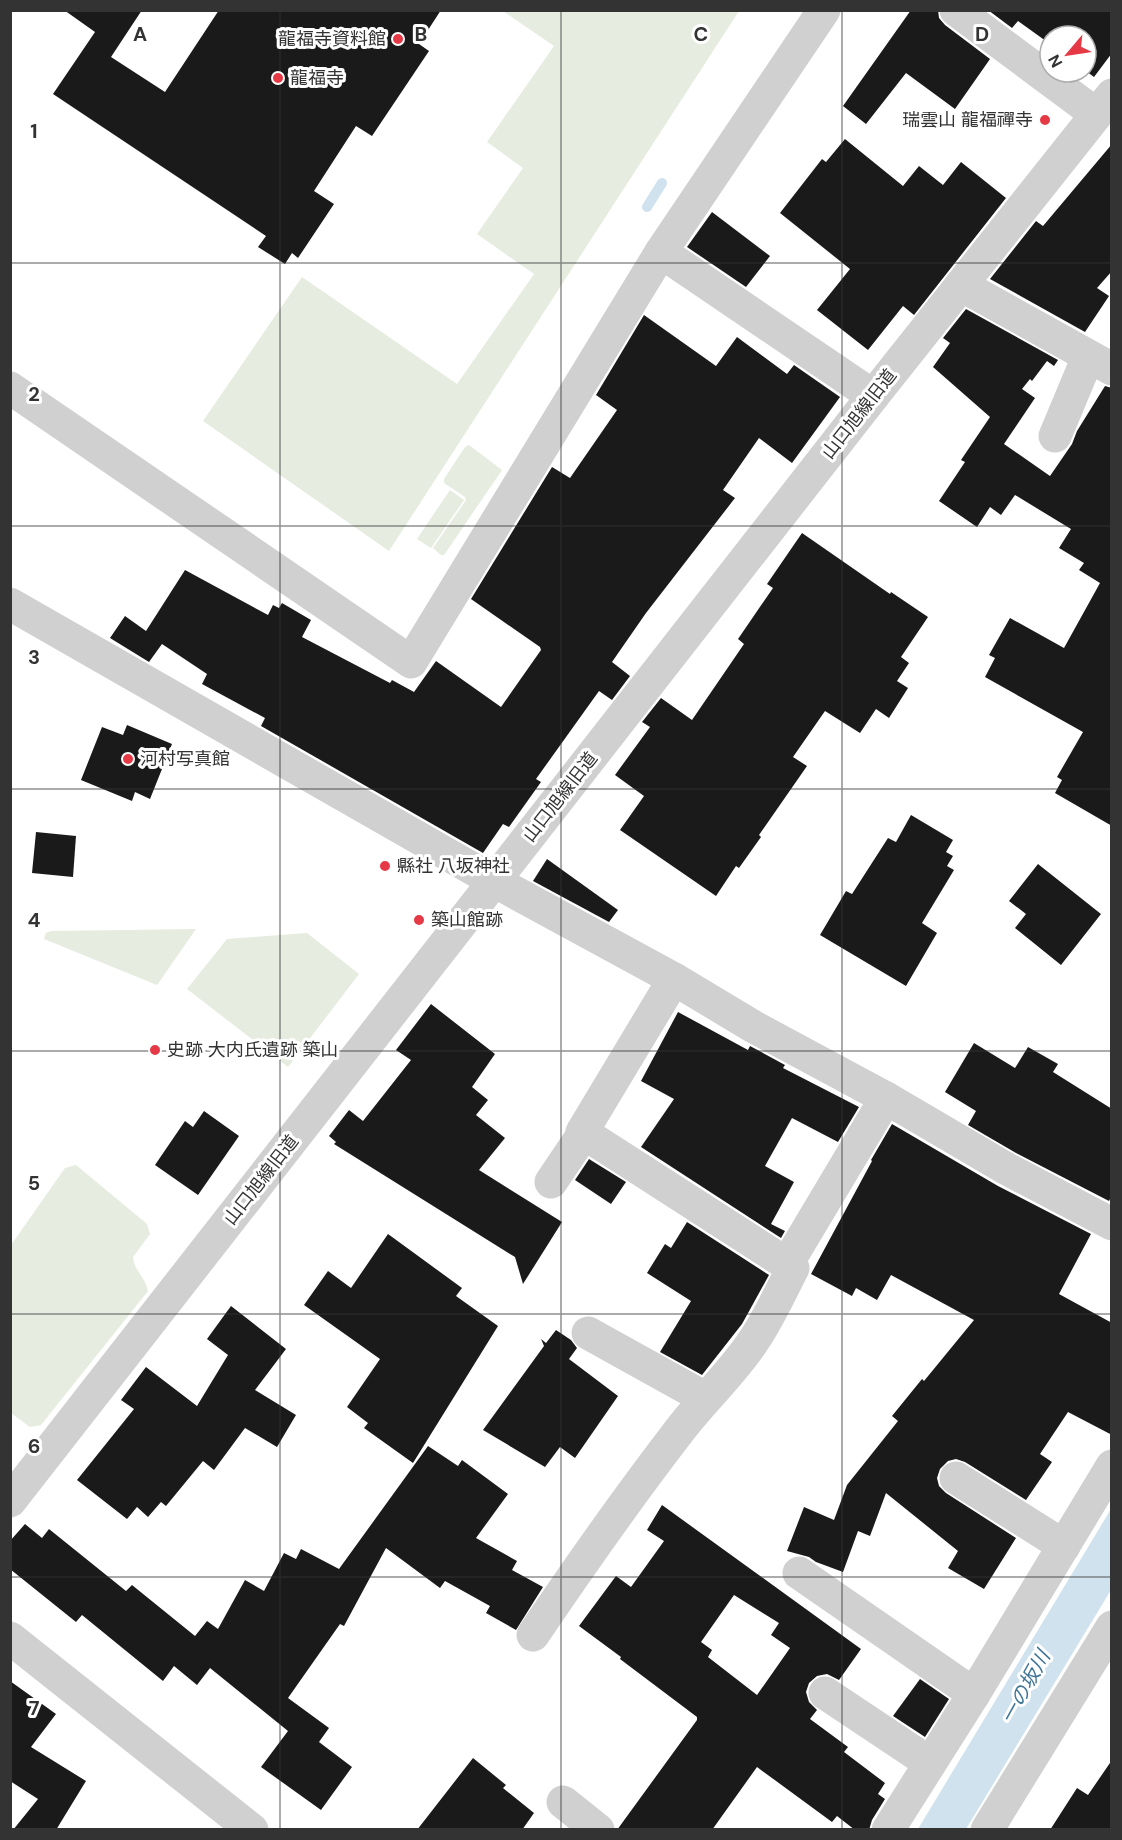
<svg xmlns="http://www.w3.org/2000/svg" width="1122" height="1840" font-family="'DM Sans','Noto Sans JP',sans-serif">
	<rect width="100%" height="100%" fill="#fff"/>
	<g fill="#e6ecdf">
		<path d="M503,11h236l-350,540 -186,-130 99,-144 155,107 77,-110 -57,-40 46,-66 -36,-26 67,-96z"/>
		<path d="M469,445l33,25 -58,85h-3l-8,-7 33,-48 -1,-3 -21,-14v-4l21,-32z"/>
		<path d="M450,490l14,10 -33,48 -14,-9z"/>
		<path d="M196,929l-39,56 -113,-46 2,-6 5,-2z"/>
		<path d="M307,933l52,41 -71,93 -101,-78 40,-50z"/>
		<path d="M76,1165l71,59 3,10 -17,23c1,14 12,19 15,34l-107,134 -11,2 -19,-14v-168l54,-77z"/>
	</g>
	<path fill="#cfe2ee" d="M1111,1509v81l-145,239h-48z"/>
	<g fill="none" stroke-linecap="round" stroke-linejoin="round">
		<path stroke="#cfe2ee" stroke-width="10" d="M647,207l15,-24"/>
	</g>
	<g fill="#1a1a1a" fill-rule="evenodd">
		<path d="M64,10h78l-31,47 54,35 54,-82h222l-22,34 10,7 -57,85 -16,-10 -42,65 20,13 -36,54 -6,-5 -7,11 -27,-17 8,-11 -213,-142 42,-62z"/>
		<path d="M911,10h27l1,8 6,7 45,34 -35,50 -49,-36 -40,51 -23,-18z"/>
		<path d="M988,10h124v43l-18,24 -8,-6v-35h-36v8l-32,-23 -6,7z"/>
		<path d="M845,139l58,47 16,-20 24,19 18,-23 45,36 -92,117 -11,-9 -35,44 -51,-40 33,-41 -70,-56 42,-54 4,3z"/>
		<path d="M1112,144v127l-15,17 12,8 -24,36 -95,-53 46,-58 7,5z"/>
		<path d="M712,212l58,44 -24,31 -59,-40z"/>
		<path d="M966,309l92,51 -4,6 -7,-5 -15,20 -2,-2 -8,10 13,9 -31,46 46,32 22,-32 5,-13 28,-45 7,2v438l-57,-33 7,-13 -5,-3 26,-45 -98,-55 10,-19 -6,-3 21,-37 54,30 36,-65 -21,-13 5,-7 -25,-15 12,-19 -56,-34 -14,20 -11,-8 -13,20 -38,-26 26,-39 -4,-2 29,-43 -57,-50 17,-24 -7,-5z"/>
		<path d="M644,315l72,51 21,-29 50,37 7,-9 46,32 -48,66 -33,-25 -36,52 12,8 -89,115 -34,49 18,14 -18,24 -13,-9 -63,88 5,3 -32,45 -6,-3 -20,29 -222,-127 4,-8 -63,-34 5,-10 -45,-30 -13,18 -39,-24 15,-22 21,15 39,-61 83,45 5,-10 6,3 3,-5 29,17 -9,17 88,46 2,-3 22,12 22,-31 65,46 40,-57 -1,-3 -69,-48 81,-132 18,11 47,-68 -21,-15z"/>
		<path d="M802,533l88,61 1,-2 37,25 -27,40 8,6 -12,18 11,7 -19,30 -13,-9 -16,24 -35,-22 -32,46 14,9 -48,69 2,2 -22,31 -3,-2 -20,30 -96,-66 24,-34 -29,-21 35,-48 -8,-5 19,-24 31,22 52,-76 -6,-5 35,-51 -6,-4z"/>
		<path d="M127,725l45,19 -22,55 -15,-7 -3,9 -51,-21 21,-53 21,8z"/>
		<path d="M911,815l42,25 -7,12 7,4 -6,10 7,4 -32,53 15,10 -31,53 -86,-51 26,-44 6,3 36,-56 8,4z"/>
		<path d="M36,832l40,4 -3,41 -41,-4z"/>
		<path d="M547,859l71,51 -9,12 -76,-41z"/>
		<path d="M1038,864l63,50 -40,51 -46,-37 11,-14 -17,-13z"/>
		<path d="M431,1004l64,50 -23,33 16,13 -12,15 29,23 -26,32 83,52 -39,62 -8,-27 -181,-113 2,-2 -7,-6 20,-26 14,11 48,-61 -15,-10z"/>
		<path d="M678,1012l70,38 2,-4 35,19 -2,3 76,39 -21,35 -46,-24 -27,48 29,16 -23,42 14,7 -4,7 -140,-91 33,-48 -33,-18z"/>
		<path d="M974,1043l41,25 13,-21 30,17 -5,8 59,37v86l-3,6 -93,-48 -48,-28 8,-14 -31,-19z"/>
		<path d="M204,1111l35,25 -41,59 -43,-30 30,-44 8,6z"/>
		<path d="M892,1124l106,62 93,48 -32,60 53,29v112l-44,-23 -28,42 12,8 -26,38 -61,-38 -9,-3 -8,2 -8,8 -3,9 2,8 7,7 70,45 -32,51 -36,-21 10,-17 -72,-58 -16,43 -12,-5 -15,41 -27,-10 -7,-5 -22,-6 17,-44 30,13 13,-35 51,-64 -6,-5 30,-37 2,2 50,-61 -83,-45 -14,25 -21,-12 -4,8 -41,-22 61,-113 -1,-1z"/>
		<path d="M589,1159l37,23 -15,22 -36,-24z"/>
		<path d="M687,1222l82,53 -27,49 -40,51 -42,-23 31,-51 -44,-28 18,-29 6,4z"/>
		<path d="M388,1234l74,54 -6,8 42,30 -85,137 -49,-35 4,-5 -21,-16 33,-48 -76,-54 24,-34 23,17z"/>
		<path d="M231,1306l55,43 -31,41 41,25 -19,32 -32,-19 -31,42 -11,-9 -37,45 -5,-4 -13,15 -11,-10 -10,12 -50,-39 57,-71 -13,-9 25,-33 51,39 31,-51 -21,-16z"/>
		<path d="M556,1330l15,10 6,8 -8,11 49,37 -43,62 -15,-11 -15,20 -62,-37 61,-84 -3,-7 5,4z"/>
		<path d="M428,1446l30,20 4,-6 46,34 -32,44 41,23 -5,9 31,17 -27,43 -30,-17 4,-7 -45,-25 -5,7 -54,-40 -42,78 -4,-2 -52,74 41,30 -10,14 33,25 -31,43 -60,-43 27,-36 -78,-63 -13,17 -23,-19 -11,15 -81,-66 -6,7 -66,-53v-28l15,-17 17,14 7,-9 77,62 6,-6 63,51 12,-15 11,8 27,-49 19,11 20,-38 12,6 5,-10 38,20z"/>
		<path d="M662,1505l199,144 -22,31 -12,-6 -10,2 -8,7 -3,9 3,10 8,8 -7,9 38,28 -4,5 41,31 -7,11 7,5 -13,21 -3,10h-14l-18,-14 -5,6 -75,-55 -45,63h-95l80,-110v-3l-77,-58 1,-2 -42,-31 37,-50 15,11 33,-46 -17,-11zM734,1595l45,28 -8,12 19,13 -33,47 -49,-38 4,-7 -11,-8z"/>
		<path d="M920,1679l29,20 -24,38 -32,-21z"/>
		<path d="M10,1681l46,33 -25,33 55,34 -30,49h-43l25,-31 -28,-18z"/>
		<path d="M473,1758l33,27 -3,3 31,25 -12,17h-105z"/>
		<path d="M1112,1760v70h-62l27,-42 11,7z"/>
	</g>
	<g fill="none" stroke-linecap="round" stroke-linejoin="round">
		<g stroke="#d0d0d0" stroke-width="33">
			<path d="M956,10l140,104"/>
			<path d="M661,252l212,144"/>
			<path d="M961,285l151,84"/>
			<path d="M10,388l401,274 250,-410 163,-242"/>
			<path d="M1055,436l33,-79"/>
			<path d="M10,604l484,277 180,98 80,48 132,71 121,71 105,55"/>
			<path d="M674,979l-92,153 205,132 99,-166"/>
			<path d="M551,1182l33,-49"/>
			<path d="M588,1333l117,65"/>
			<path d="M956,1478l108,68"/>
			<path d="M10,1501l863,-1105 239,-301"/>
			<path d="M799,1573l175,121"/>
			<path d="M533,1635c46,-68 93,-135 143,-200 24,-33 56,-61 78,-95 15,-22 27,-49 39,-72l-6,-4"/>
			<path d="M825,1693l105,70"/>
			<path d="M563,1802l35,28"/>
			<path d="M888,1830l86,-136 138,-228"/>
			<path d="M987,1830l125,-203"/>
		</g>
		<path stroke="#d0d0d0" stroke-width="33" d="M10,1638l242,192"/>
	</g>
	<path fill="none" stroke="#333" stroke-width="1.5" stroke-opacity="0.55" d="M280,10v1820M561,10v1820M842,10v1820M10,263h1102M10,526h1102M10,789h1102M10,1051h1102M10,1314h1102M10,1577h1102"/>
	<g fill="#e63946" stroke="#fff" stroke-width="2">
		<circle cx="398" cy="39" r="6"/>
		<circle cx="278" cy="78" r="6"/>
		<circle cx="1045" cy="120" r="6"/>
		<circle cx="128" cy="759" r="6"/>
		<circle cx="385" cy="866" r="6"/>
		<circle cx="419" cy="920" r="6"/>
		<circle cx="155" cy="1050" r="6"/>
	</g>
	<g text-anchor="middle" stroke-width="6" stroke-linejoin="round" paint-order="stroke">
		<g font-size="18" fill="#333" stroke="#fff" text-anchor="start">
			<text x="386" y="45" text-anchor="end">龍福寺資料館</text>
			<text x="290" y="84">龍福寺</text>
			<text x="1033" y="126" text-anchor="end">瑞雲山 龍福禪寺</text>
			<text x="140" y="765">河村写真館</text>
			<text x="397" y="872">縣社 八坂神社</text>
			<text x="431" y="926">築山館跡</text>
			<text x="167" y="1056">史跡 大内氏遺跡 築山</text>
		</g>
		<g font-size="18" fill="#333" stroke="#fff">
			<text transform="translate(859 414) rotate(-52)" y="6">山口旭線旧道</text>
			<text transform="translate(560 797) rotate(-52)" y="6">山口旭線旧道</text>
			<text transform="translate(261 1180) rotate(-52)" y="6">山口旭線旧道</text>
		</g>
		<g font-size="20" font-style="italic" fill="#3f7597" stroke="#fff">
			<text transform="translate(1025 1687) rotate(-61)" y="7">一の坂川</text>
		</g>
	</g>
	<g font-size="20" text-anchor="middle" font-weight="bold" fill="#333" stroke="#fff" stroke-width="6" stroke-linejoin="round" paint-order="stroke">
		<text x="140" y="41">A</text>
		<text x="421" y="41">B</text>
		<text x="701" y="41">C</text>
		<text x="982" y="41">D</text>
		<text x="34" y="138">1</text>
		<text x="34" y="401">2</text>
		<text x="34" y="664">3</text>
		<text x="34" y="927">4</text>
		<text x="34" y="1190">5</text>
		<text x="34" y="1453">6</text>
		<text x="34" y="1715">7</text>
	</g>
	<rect width="1122" height="1840" fill="none" stroke="#333333" stroke-width="24"/>
	<g transform="translate(1068 54) rotate(241)"><circle r="28" fill="#ffffff" stroke="#adadad" stroke-width="1.5"/>
	<path d="M0-4.5L10 22L0 15L-10 22Z" fill="#e63946"/>
	<text y="-9" font-size="16" font-weight="bold" text-anchor="middle" fill="#333333">N</text>
	</g>
</svg>
